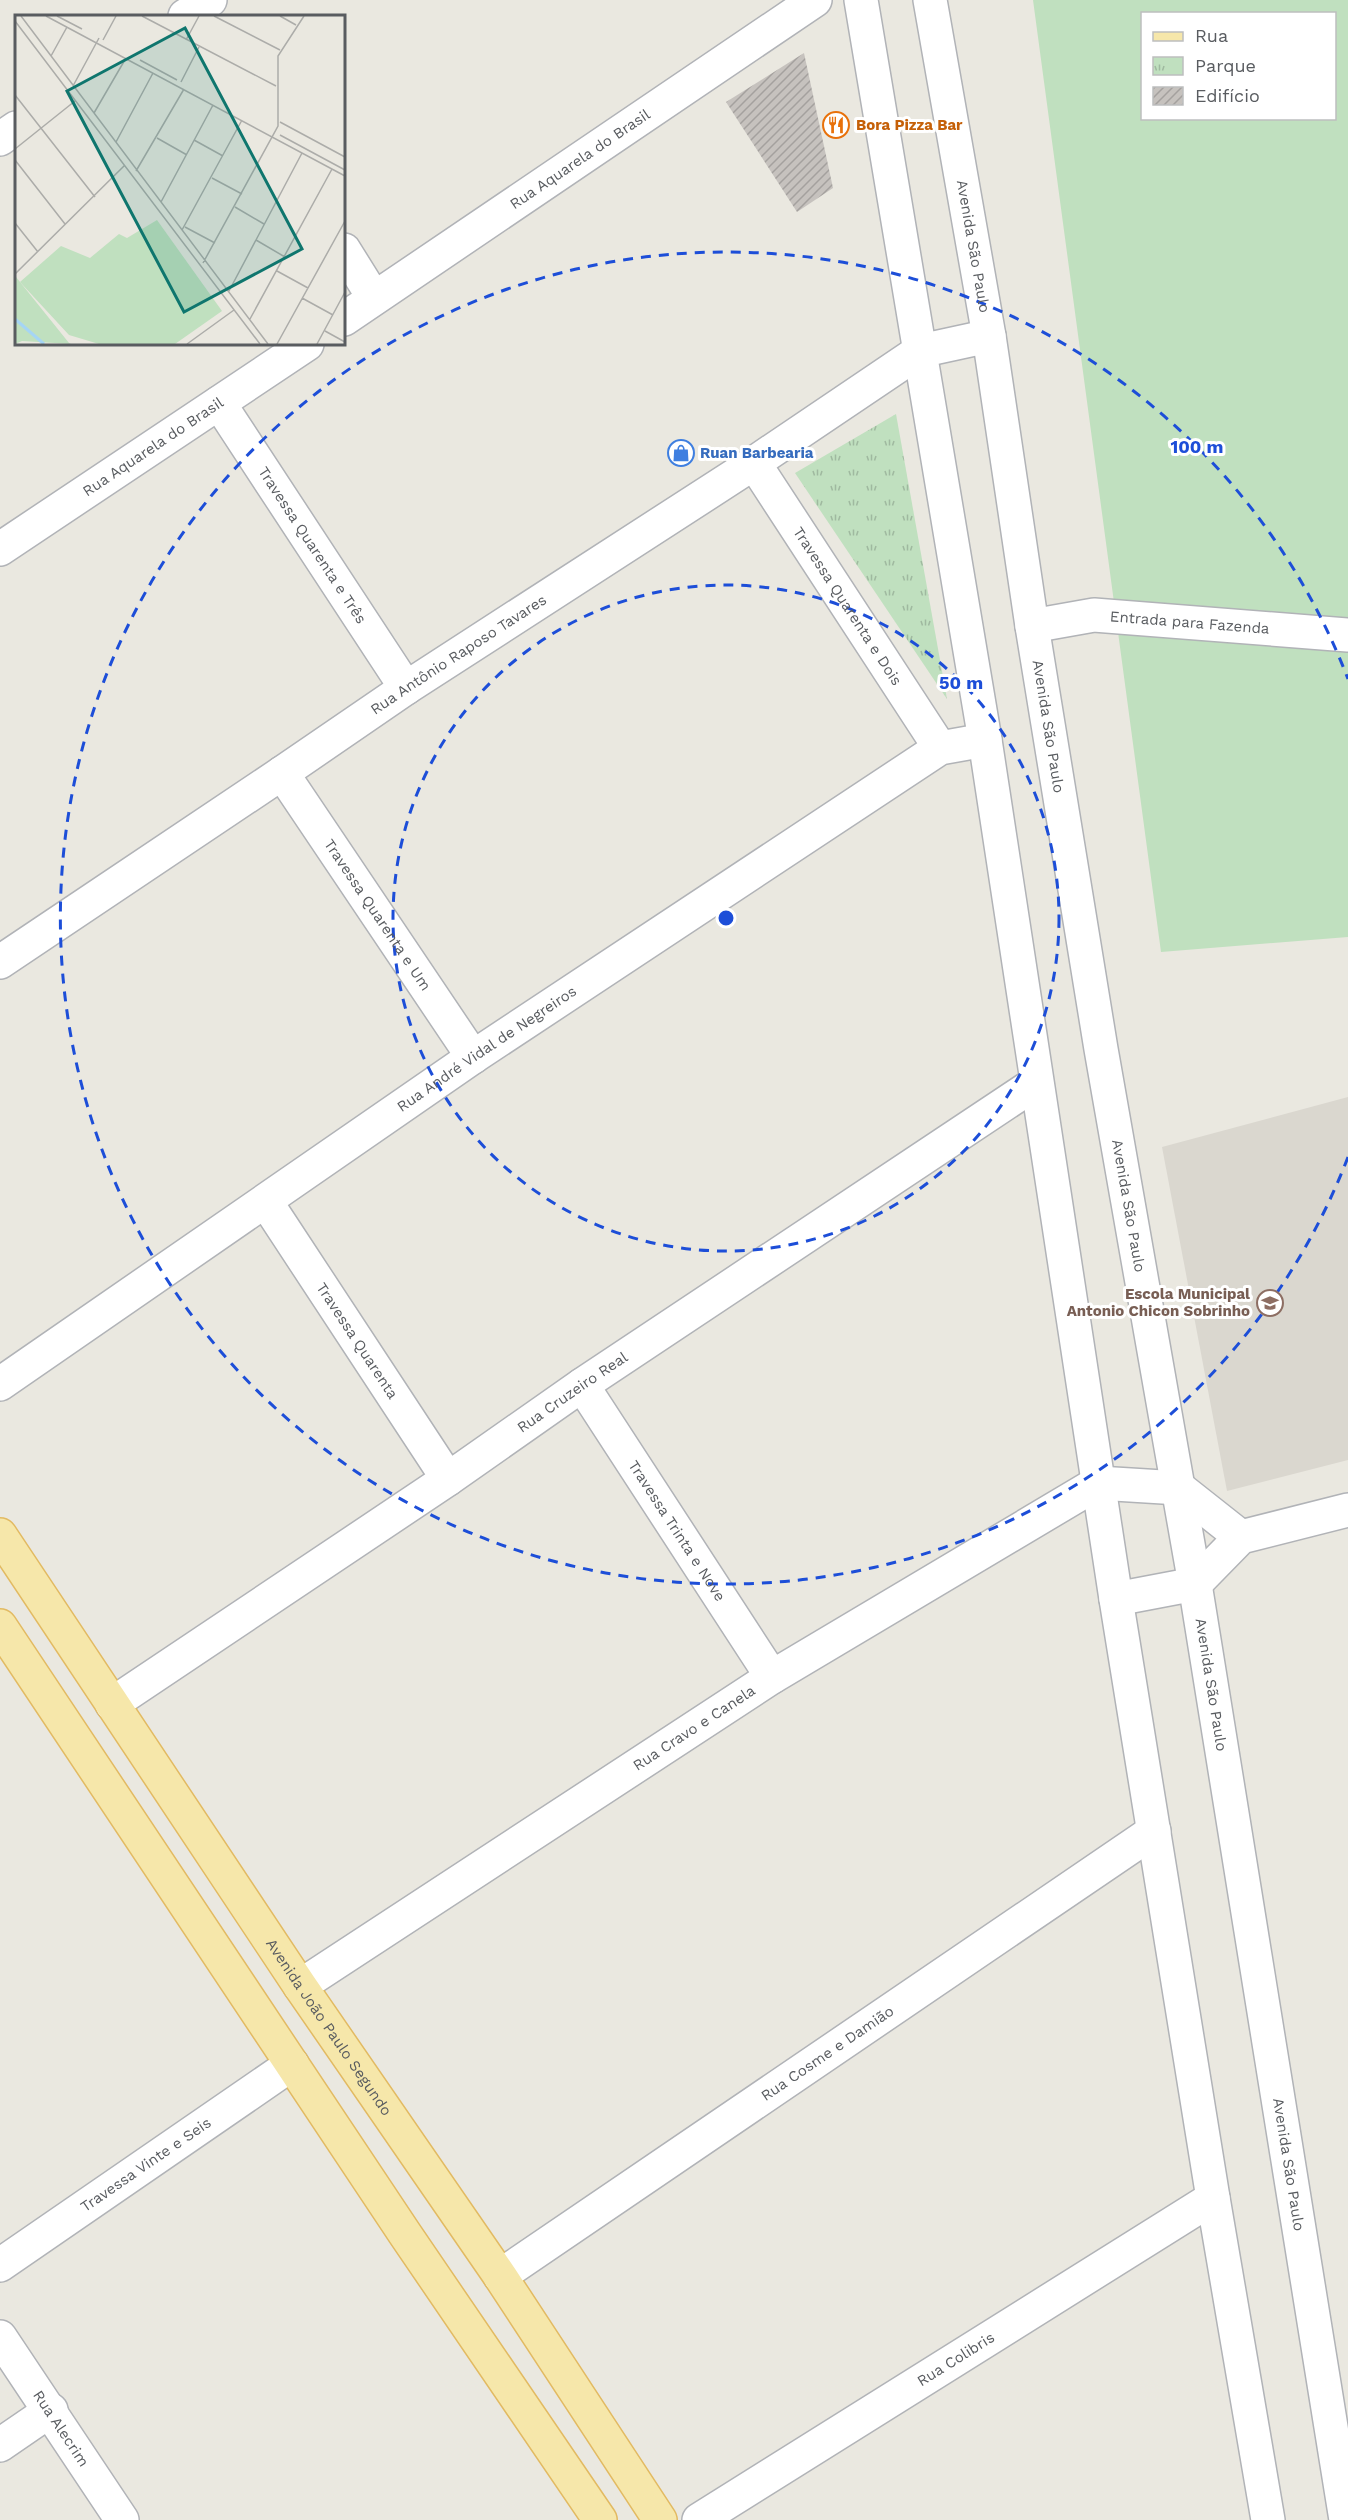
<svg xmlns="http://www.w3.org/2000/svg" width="1348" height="2520" font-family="'Work Sans',sans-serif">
	<defs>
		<pattern id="park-tufts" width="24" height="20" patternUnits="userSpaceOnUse" patternTransform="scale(1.5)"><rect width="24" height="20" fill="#c0e0bf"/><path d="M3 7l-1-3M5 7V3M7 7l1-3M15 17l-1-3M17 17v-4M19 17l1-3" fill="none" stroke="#9fb99f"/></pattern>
		<pattern id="building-hatch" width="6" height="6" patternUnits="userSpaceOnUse" patternTransform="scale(1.5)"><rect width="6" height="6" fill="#c6c2be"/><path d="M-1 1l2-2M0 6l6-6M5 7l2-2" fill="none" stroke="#a4a19e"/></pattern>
	</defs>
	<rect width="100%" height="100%" fill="#eae8e0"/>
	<path fill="#dad7cf" d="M1348,1097v363l-121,31 -65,-344z"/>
	<path fill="#c0e0bf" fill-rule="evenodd" d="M1033,0h315v937l-187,15zM1142,14h192v104h-192z"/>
	<path fill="url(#park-tufts)" d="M896,414l51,285 -152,-226z"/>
	<path fill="url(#building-hatch)" d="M804,53l29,135 -36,24 -71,-110z"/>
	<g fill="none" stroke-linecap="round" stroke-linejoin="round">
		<defs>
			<g id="minor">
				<path d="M861,0l124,740 131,859 97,599 55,322"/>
				<path id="s1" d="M930,0l59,336 43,290 69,423 94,535 151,936"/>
				<path d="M185,16l25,-16"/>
				<path d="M0,139l16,-11"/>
				<path d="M344,250l30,48"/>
				<path id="s2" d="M344,319l471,-319"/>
				<path id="s3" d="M219,403l187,285"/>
				<path id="s4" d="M754,463l186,285"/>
				<path id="s5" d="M0,549l307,-205"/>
				<path id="s6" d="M1032,626l62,-11 254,20"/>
				<path id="s7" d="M282,773l191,284"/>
				<path id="s8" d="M0,962l282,-189 124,-85 348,-225 166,-112 69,-15"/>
				<path id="s9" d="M266,1202l182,277"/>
				<path id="s10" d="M0,1384l473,-327 467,-309 45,-8"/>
				<path id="s11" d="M582,1385l190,292"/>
				<path d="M1116,1599l79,-15 46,-47 107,-27"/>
				<path id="s12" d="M112,1704l336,-225 134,-94 454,-302"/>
				<path id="s13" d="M300,1986l472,-309 326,-194 81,5 62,49"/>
				<path id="s14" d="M0,2265l292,-201"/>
				<path id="s15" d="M500,2276l654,-445"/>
				<path id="s16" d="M0,2337l122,183"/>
				<path d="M0,2445l51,-35"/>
				<path id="s17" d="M699,2520l514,-322"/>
			</g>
			<g id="major">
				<path id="s18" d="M0,1535l300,451 200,290 160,244"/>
				<path d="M0,1626l405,608 195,286"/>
			</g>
		</defs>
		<use href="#minor" stroke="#b1b3b7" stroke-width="36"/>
		<use href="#major" stroke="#e2ba62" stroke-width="36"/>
		<use href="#minor" stroke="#fff" stroke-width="33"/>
		<use href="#major" stroke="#f6e7aa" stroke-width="33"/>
	</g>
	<g fill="none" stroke="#1d4ed8" stroke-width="3" stroke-dasharray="10 8">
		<circle cx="726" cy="918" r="333"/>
		<path d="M1348 1157A666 666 0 1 1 1348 679"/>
	</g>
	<defs>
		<symbol id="restaurant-ring" viewBox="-11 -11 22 22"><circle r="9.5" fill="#fff" stroke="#e8710a" stroke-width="1.5"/><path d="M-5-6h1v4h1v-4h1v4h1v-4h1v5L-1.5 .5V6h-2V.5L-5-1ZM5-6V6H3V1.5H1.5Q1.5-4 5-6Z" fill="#e8710a"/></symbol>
		<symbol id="shop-ring" viewBox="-11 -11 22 22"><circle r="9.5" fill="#fff" stroke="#3f7fe0" stroke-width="1.5"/><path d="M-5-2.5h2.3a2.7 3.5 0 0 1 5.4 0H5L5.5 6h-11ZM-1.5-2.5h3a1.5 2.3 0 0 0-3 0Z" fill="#3f7fe0"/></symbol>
		<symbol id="school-ring" viewBox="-11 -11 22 22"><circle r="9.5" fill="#fff" stroke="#8d6e63" stroke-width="1.5"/><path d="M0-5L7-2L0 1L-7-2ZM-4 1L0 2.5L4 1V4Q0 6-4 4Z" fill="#8d6e63"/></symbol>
	</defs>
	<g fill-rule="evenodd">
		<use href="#restaurant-ring" x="821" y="110" width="30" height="30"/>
		<use href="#shop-ring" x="666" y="438" width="30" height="30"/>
		<use href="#school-ring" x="1255" y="1288" width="30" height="30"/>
	</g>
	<g text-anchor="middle" stroke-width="6" stroke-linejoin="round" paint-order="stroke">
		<g font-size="15" font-weight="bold" fill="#c56008" stroke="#fff" text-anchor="start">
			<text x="856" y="130">Bora Pizza Bar</text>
		</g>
		<g font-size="15" fill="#595c60" stroke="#fff">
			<text dy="5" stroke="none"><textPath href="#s2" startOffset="285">Rua Aquarela do Brasil</textPath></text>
			<text dy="5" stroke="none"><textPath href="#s1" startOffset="250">Avenida São Paulo</textPath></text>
			<text dy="5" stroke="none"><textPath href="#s5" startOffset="184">Rua Aquarela do Brasil</textPath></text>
			<text dy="5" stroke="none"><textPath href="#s3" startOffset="170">Travessa Quarenta e Três</textPath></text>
			<text dy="5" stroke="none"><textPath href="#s4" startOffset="171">Travessa Quarenta e Dois</textPath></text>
			<text dy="5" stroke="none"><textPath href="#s6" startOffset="159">Entrada para Fazenda</textPath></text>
			<text dy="5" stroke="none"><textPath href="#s8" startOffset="552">Rua Antônio Raposo Tavares</textPath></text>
			<text dy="5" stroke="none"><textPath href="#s1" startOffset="736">Avenida São Paulo</textPath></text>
			<text dy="5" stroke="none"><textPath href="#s7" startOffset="171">Travessa Quarenta e Um</textPath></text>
			<text dy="5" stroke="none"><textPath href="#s10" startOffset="591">Rua André Vidal de Negreiros</textPath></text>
			<text dy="5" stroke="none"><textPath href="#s1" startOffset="1222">Avenida São Paulo</textPath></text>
			<text dy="5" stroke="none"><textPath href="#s9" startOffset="166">Travessa Quarenta</textPath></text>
			<text dy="5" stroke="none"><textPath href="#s12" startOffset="556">Rua Cruzeiro Real</textPath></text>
			<text dy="5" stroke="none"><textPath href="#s11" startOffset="174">Travessa Trinta e Nove</textPath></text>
			<text dy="5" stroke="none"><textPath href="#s1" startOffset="1708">Avenida São Paulo</textPath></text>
			<text dy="5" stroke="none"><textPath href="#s13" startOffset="471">Rua Cravo e Canela</textPath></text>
			<text dy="5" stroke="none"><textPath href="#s18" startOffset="592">Avenida João Paulo Segundo</textPath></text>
			<text dy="5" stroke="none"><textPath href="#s15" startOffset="396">Rua Cosme e Damião</textPath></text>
			<text dy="5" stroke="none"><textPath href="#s14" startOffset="177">Travessa Vinte e Seis</textPath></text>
			<text dy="5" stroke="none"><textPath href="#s1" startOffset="2194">Avenida São Paulo</textPath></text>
			<text dy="5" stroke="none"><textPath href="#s17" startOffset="303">Rua Colibris</textPath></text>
			<text dy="5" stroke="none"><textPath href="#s16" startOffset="110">Rua Alecrim</textPath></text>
		</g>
		<g font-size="15" font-weight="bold" fill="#366cbe" stroke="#fff" text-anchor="start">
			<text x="700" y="458">Ruan Barbearia</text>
		</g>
		<g font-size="15" font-weight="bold" fill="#785e54" stroke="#fff" text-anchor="end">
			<text x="1250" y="1299">Escola Municipal<tspan x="1250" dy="17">Antonio Chicon Sobrinho</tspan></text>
		</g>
	</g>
	<g transform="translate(15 15)">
		<rect width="330" height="330" fill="#eae8e0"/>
		<path d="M142,205l65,91 -47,33h-76l-30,-9 -49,-53 41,-36 29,12 29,-24 8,4z" fill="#c0e0bf"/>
		<path d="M1,262l53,66 2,1 -49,-3 -7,3z" fill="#c0e0bf"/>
		<path fill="none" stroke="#a5d5f5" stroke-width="3" d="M0,304l29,25"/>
		<path fill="none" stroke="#acaca9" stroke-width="1.5" d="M6,1l247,328M31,1l299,160M42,1l25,13M127,1l134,70M199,1l66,34M265,1l16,9M0,6l245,323M88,25l13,-24M171,25l13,-24M36,41l16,-29M125,45l37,20M166,67l18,-35M58,71l26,-48M0,80l80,102M79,98l32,-55M265,107l65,35M265,120l65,35M142,123l30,17M179,125l29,16M101,127l37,-69M0,134l60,-48M0,145l50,64M121,156l48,-82M197,163l30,16M146,187l52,-97M220,192l29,17M0,208l23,29M170,212l30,16M167,215l60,-110M241,225l29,17M188,248l75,-137v-70l26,-40M262,256l31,17M0,259l110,-109M214,276l73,-138M287,283l31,17M235,304l82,-150M310,316l20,11M172,329l47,-34M262,329l68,-123M302,329l28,-52"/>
		<path fill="#0f766e" fill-opacity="0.15" stroke="#0f766e" stroke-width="3" d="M170,13l117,221 -118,63 -117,-221z"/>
		<rect width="330" height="330" fill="none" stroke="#595c60" stroke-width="3"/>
	</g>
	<circle cx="726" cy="918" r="9" fill="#1d4ed8" stroke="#fff" stroke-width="3"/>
	<g font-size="18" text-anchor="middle" font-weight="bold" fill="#1d4ed8" stroke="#fff" stroke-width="6" stroke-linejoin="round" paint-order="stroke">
		<text x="1197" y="453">100 m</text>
		<text x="961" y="689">50 m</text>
	</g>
	<rect x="1141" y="12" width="195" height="108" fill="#ffffff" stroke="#bdbebf" stroke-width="1.5"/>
	<rect x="1153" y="32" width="30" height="9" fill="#f6e7aa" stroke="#bdbebf" stroke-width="1.5"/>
	<text x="1195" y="42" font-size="18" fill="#595c60">Rua</text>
	<rect x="1153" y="57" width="30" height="18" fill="url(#park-tufts)" stroke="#bdbebf" stroke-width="1.5"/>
	<text x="1195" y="72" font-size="18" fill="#595c60">Parque</text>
	<rect x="1153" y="87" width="30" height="18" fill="url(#building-hatch)" stroke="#bdbebf" stroke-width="1.5"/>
	<text x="1195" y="102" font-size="18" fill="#595c60">Edifício</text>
</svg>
